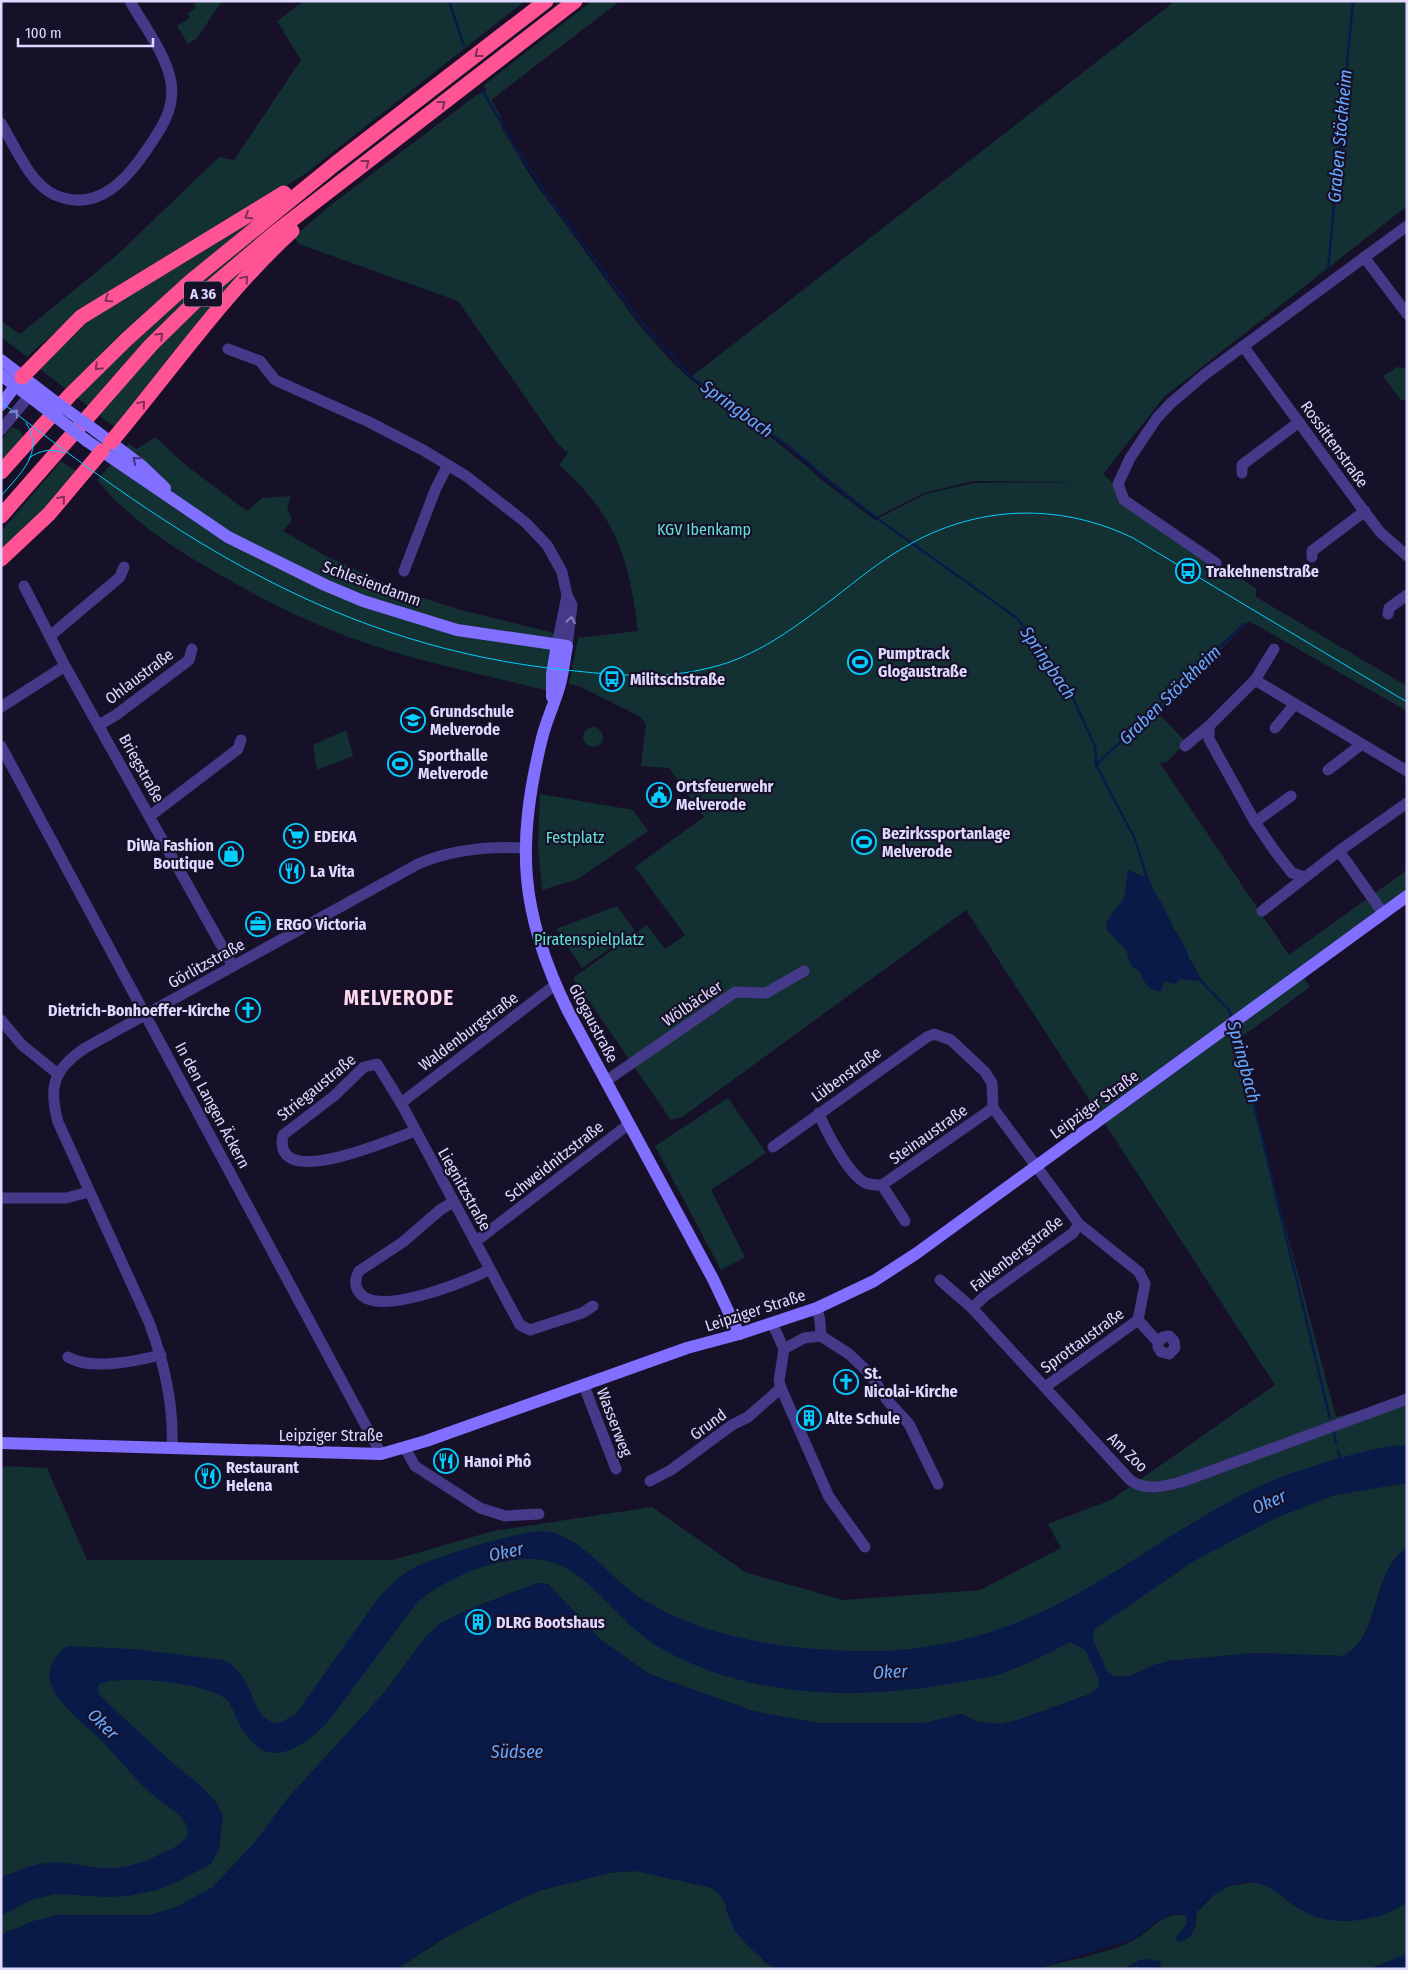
<svg xmlns="http://www.w3.org/2000/svg" width="1408" height="1970" font-family="'Fira Sans Condensed',sans-serif">
	<rect width="100%" height="100%" fill="#171029"/>
	<g fill="#133133">
		<path d="M199,1h23l-25,37 -9,6 -11,-18 13,-8 -2,-5 8,-5 -2,-4z"/>
		<path d="M304,1h221l-220,173 -226,137 -52,46 -26,-20v-16l19,13 96,-78 103,-99 15,3 67,-100 -24,-39z"/>
		<path d="M592,1h28l-129,99 9,15 2,13 31,52 104,142 32,37 21,20 78,56 42,34 9,9 56,42 50,-26 49,-11 113,-1 -114,-1 -49,12 -47,24 -143,-112 -43,-28 484,-376h232v205l-242,190 -62,78 23,21 130,94v8l151,89v25l-158,-90 -110,111 19,-19 28,29 -19,20 -7,1 129,192 118,-85v24l-107,78 10,15 -74,54 100,376 71,-18v148c-39,30 -24,86 -63,109l-91,-3 -84,8 -15,4 -64,29 -72,26 -18,4 -22,-2 -16,-8 -38,9h-106l-65,-12 -104,-37 -49,-35 -52,-55 -11,-1 -75,29 -35,23 -43,58 -96,105 -32,43 -43,46 -36,20 -27,8 -140,15 -9,5v-469l46,2 40,92h306l100,-29 159,-24 93,65 98,28 137,-10 81,-42 -13,-24 63,-24 164,-115 -309,-475 -284,207 -11,3 -98,-142 74,-53 18,24 20,-14 -50,-68 69,-50 -35,-49 -28,-2 5,-41 -5,-8 -62,-31 -10,-2 9,-46 60,-7c-9,-73 -22,-116 -79,-166l9,-12 -10,-9 -100,-143 -159,-57 -5,-7 33,-29 148,-112 11,-5 1,2 -3,-8z"/>
		<path d="M275,204l-14,51 -144,174 -77,-60 51,-52z"/>
		<path d="M1397,367l10,2v31h-6l-18,-24z"/>
		<path d="M12,427l8,3 3,7 -22,25v-22z"/>
		<path d="M155,437l33,30 59,44 15,-13 29,-2 -4,11 5,13 -9,11 41,24 80,37 57,18 90,22 6,5 -8,54c-55,-14 -111,-25 -165,-42 -65,-20 -126,-51 -184,-86 -39,-23 -74,-48 -103,-83l32,-36 8,5z"/>
		<path d="M61,461l18,12 -78,81v-22z"/>
		<circle cx="593" cy="737" r="10"/>
		<path d="M346,730l7,26 -36,14 -4,-25z"/>
		<path d="M540,794l93,16 15,21 -70,48 -36,11 -4,-44z"/>
		<path d="M617,906l18,25 -53,37 -26,-39z"/>
		<path d="M728,1098l38,55 -55,37 34,67 -24,13 -66,-124z"/>
		<path d="M636,1871l72,16c12,5 18,12 19,25l38,50 10,7h-377c68,-48 153,-96 238,-98z"/>
		<path d="M1253,1882l20,6 32,24 25,8 49,-4 28,-14v52l-38,15h-334c26,-7 80,-17 101,-30 18,-11 25,-26 50,-24l1,9 -7,10 15,-6 2,-16 19,-19 14,-7z"/>
	</g>
	<g fill="#0a1a48">
		<path d="M1128,870l19,8 54,103 -21,-2 -4,5 -12,-2 -3,9c-17,-1 -15,-10 -23,-21l-7,-4 -5,-16 -19,-20 -1,-8 18,-24z"/>
		<path d="M1407,1445v38l-72,12 -59,23 -82,43 -99,68 -2,11 14,31 7,5h16l24,-11 15,-4 84,-8 91,3c39,-22 24,-79 63,-109v355c-27,20 -72,26 -102,10 -28,-14 -37,-38 -74,-27 -9,3 -32,20 -35,29 -4,16 1,22 -18,29l-3,-5 12,-14 -1,-9 -12,-1 -21,10 -18,15 -100,30h-260l-26,-22 -15,-17 -7,-18 -1,-9 -9,-12 -9,-4 -72,-16 -22,1 -76,19 -40,19 -63,33 -37,26h-397v-34l32,-14 25,-6h92l27,-8 36,-20 43,-46 32,-43 96,-105 43,-58 14,-12 21,-11 75,-29 11,1 52,55 49,35 104,37 65,12h106l38,-9 16,8 22,2 18,-4 72,-26 9,-8v-6l-14,-30 -15,-8c-22,12 -47,24 -72,33 -14,4 -30,5 -44,8 -98,18 -210,15 -297,-37 -37,-22 -65,-71 -105,-84 -41,-12 -106,14 -136,42l-88,118c-15,16 -43,39 -66,28 -8,-4 -16,-15 -21,-23 -5,-8 -8,-20 -14,-27 -17,-17 -109,-27 -129,-15l1,9 15,15 61,56 24,19 17,18 7,14 -4,34 -8,14 -36,19 -18,7 -28,6 -22,1 -50,-3 -24,5 -32,17v-39c14,-5 29,-12 44,-14 22,-3 45,6 68,5 19,-1 37,-9 54,-17 9,-4 24,-12 20,-24 -4,-13 -23,-23 -33,-31 -19,-16 -35,-37 -52,-55 -25,-25 -81,-59 -35,-95l67,3 90,11c30,16 26,49 44,60 2,2 8,2 11,3l16,-8 82,-115c11,-13 23,-25 38,-33 22,-10 116,-41 136,-35 38,11 59,47 91,67 67,41 151,52 228,52 72,0 143,-21 205,-56 63,-35 121,-79 185,-109 26,-12 53,-20 80,-28 22,-6 44,-12 67,-13z"/>
		<path d="M1407,1954v14l-38,1z"/>
		<path d="M1146,1959l14,2 1,8h-23l-1,-3 -14,3 16,-9z"/>
	</g>
	<g fill="none" stroke-linecap="round" stroke-linejoin="round">
		<g stroke="#0a1a48" stroke-width="2.5">
			<path d="M449,1l15,45"/>
			<path d="M482,90l33,56 36,55 88,118 52,58 100,71 41,36 46,35 139,99 50,67 28,61 1,19 39,74 12,39 9,19"/>
			<path d="M1328,270l25,-269"/>
			<path d="M1097,764l147,-140"/>
			<path d="M1159,901l12,24"/>
			<path d="M1175,932l12,22"/>
			<path d="M1190,961l11,20 28,29 3,8"/>
			<path d="M1235,1026l95,392"/>
			<path d="M1334,1432l2,11"/>
			<path d="M1338,1451l2,9"/>
		</g>
		<g stroke="#453a89" stroke-width="11">
			<path d="M1,123c14,23 28,60 54,72 44,19 74,-18 95,-50 13,-19 25,-38 21,-63 -5,-28 -27,-56 -41,-81"/>
			<path d="M1364,257l43,57"/>
			<path d="M1243,346l118,161 19,25 27,24"/>
			<path d="M228,349l32,12 15,19 94,42 54,28 43,26 59,46 22,23 15,27 5,23 5,10 -5,41"/>
			<path d="M1,430l28,-34"/>
			<path d="M1242,473v-8l57,-43"/>
			<path d="M1312,557v-6l53,-40"/>
			<path d="M1216,563l-92,-63 -6,-16 12,-26 27,-40 13,-14 34,-29 203,-149"/>
			<path d="M404,571l32,-83 12,-23"/>
			<path d="M24,586l41,80 168,300"/>
			<path d="M1388,614l1,-6 18,-13"/>
			<path d="M50,636l70,-59 4,-10"/>
			<path d="M557,645l10,-50"/>
			<path d="M1255,680l152,91"/>
			<path d="M1,707l64,-41"/>
			<path d="M99,725l17,-10 73,-55 3,-11"/>
			<path d="M1209,726v13l46,83 19,28 18,23 13,4"/>
			<path d="M1275,728l20,-24"/>
			<path d="M1,746l380,708"/>
			<path d="M1185,746l24,-20 46,-46 19,-31"/>
			<path d="M1328,770l34,-26"/>
			<path d="M150,816l88,-67 3,-9"/>
			<path d="M1255,822l36,-26"/>
			<path d="M1339,851l44,62"/>
			<path d="M1262,911l77,-60 68,-48"/>
			<path d="M1,1020l21,25 36,29"/>
			<path d="M606,1081l129,-89 31,1 38,-22"/>
			<path d="M401,1103l154,-118"/>
			<path d="M819,1113c6,17 31,64 47,70 4,2 11,2 16,2l23,36"/>
			<path d="M415,1131c-23,8 -144,62 -132,4l51,-39 30,-29 13,-3 24,39 119,222 10,5 52,-17 11,-7"/>
			<path d="M773,1147l154,-110 7,-3 17,6 34,32 7,11 1,25 86,116 60,48 6,12 -7,36 20,22v5l3,5 8,2 6,-6 -1,-7 -5,-5 -6,1 -5,5"/>
			<path d="M882,1185l111,-77"/>
			<path d="M1,1198h65l23,-6"/>
			<path d="M453,1202l-13,8 -37,32 -44,29c-4,7 -5,14 0,21 17,27 107,-11 130,-22"/>
			<path d="M475,1242l154,-118"/>
			<path d="M940,1280l32,28 158,172c17,12 33,6 51,2l226,-83"/>
			<path d="M817,1308l3,13 1,15"/>
			<path d="M972,1308l13,-12 88,-63 6,-9"/>
			<path d="M772,1323l12,26 -5,32 2,7 48,109 36,50"/>
			<path d="M821,1336l28,18 21,20 17,26 22,24 29,60"/>
			<path d="M784,1349l20,-11 17,-2"/>
			<path d="M68,1357c22,14 68,4 93,-2"/>
			<path d="M584,1386l32,83"/>
			<path d="M1045,1387l93,-67"/>
			<path d="M172,1448c2,-43 -8,-86 -23,-126l-91,-200c-10,-36 -4,-53 27,-74l333,-184c35,-15 70,-18 107,-16"/>
			<path d="M405,1448l10,18 65,42 25,8 34,-2"/>
			<path d="M650,1481l21,-11 61,-45 16,-8 33,-29"/>
		</g>
		<g stroke="#816fff" stroke-width="12">
			<path d="M1,360l48,37"/>
			<path d="M1,375l41,31"/>
			<path d="M1,405l18,-24"/>
			<path d="M96,431l46,35 23,22"/>
			<path d="M87,441l141,96 97,48 38,16 94,29 110,16c-3,15 -4,31 -9,45 -5,16 -12,31 -16,47 -26,106 -23,174 26,273l145,268 26,55"/>
			<path d="M552,697v-23l5,-29"/>
			<path d="M1,1443l380,11 45,-13 261,-93 52,-14 78,-26 57,-27 43,-28 490,-357"/>
		</g>
		<g stroke="#ff5394" stroke-width="15">
			<path d="M22,377l59,-60 203,-124"/>
			<path d="M111,442c59,-70 113,-149 181,-211"/>
			<path d="M1,472l69,-77 57,-56 64,-58 144,-117 211,-163"/>
			<path d="M1,516l150,-171 52,-51 73,-62 299,-231"/>
			<path d="M1,559l48,-45 53,-63"/>
		</g>
		<g stroke="#04cdff" stroke-width="1">
			<path d="M1,402c175,136 338,245 565,268 47,5 96,10 143,-2 48,-11 86,-41 125,-70 23,-18 46,-37 71,-51 71,-42 154,-45 228,-9l274,164"/>
			<path d="M29,458c11,-8 23,-10 35,-5"/>
			<path d="M1,496c18,-21 45,-44 25,-73"/>
		</g>
		<g stroke="#816fff" stroke-width="12">
			<path d="M49,397l47,34"/>
			<path d="M42,406l45,35"/>
		</g>
	</g>
	<defs><path id="oneway-chevron" d="M-2-3.5L2.5 0L-2 3.5" fill="none" stroke-width="1.6" stroke-linecap="round" stroke-linejoin="round" transform="scale(1.25)"/></defs>
	<g stroke="#7f2e59">
		<use href="#oneway-chevron" transform="translate(478 54) rotate(142)"/>
		<use href="#oneway-chevron" transform="translate(442 104) rotate(-37)"/>
		<use href="#oneway-chevron" transform="translate(366 163) rotate(-38)"/>
		<use href="#oneway-chevron" transform="translate(248 216) rotate(149)"/>
		<use href="#oneway-chevron" transform="translate(245 279) rotate(-49)"/>
		<use href="#oneway-chevron" transform="translate(108 299) rotate(148)"/>
		<use href="#oneway-chevron" transform="translate(160 336) rotate(-44)"/>
		<use href="#oneway-chevron" transform="translate(98 367) rotate(135)"/>
		<use href="#oneway-chevron" transform="translate(142 404) rotate(-50)"/>
		<use href="#oneway-chevron" transform="translate(62 499) rotate(-50)"/>
	</g>
	<g stroke="#8b81be">
		<use href="#oneway-chevron" transform="translate(15 413) rotate(-51)"/>
		<use href="#oneway-chevron" transform="translate(571 620) rotate(-81)"/>
	</g>
	<use stroke="#41367f" href="#oneway-chevron" transform="translate(136 460) rotate(-141)"/>
	<defs>
		<symbol id="bus-ring" viewBox="-11 -11 22 22"><circle r="9.5" fill="#171029" stroke="#04cdff" stroke-width="1.5"/><path d="M-5-6H5V4H4V6H2V4H-2V6H-4V4H-5ZM-3.5-4V0h7V-4ZM-3.5 1.2v1.5H-2V1.2ZM2 1.2v1.5H3.5V1.2Z" fill="#04cdff"/></symbol>
		<symbol id="stadium-ring" viewBox="-11 -11 22 22"><circle r="9.5" fill="#171029" stroke="#04cdff" stroke-width="1.5"/><path d="M0-5a6.5 5 0 1 0 0 10a6.5 5 0 1 0 0-10ZM-3.5-1.8h7v3.6h-7Z" fill="#04cdff"/></symbol>
		<symbol id="school-ring" viewBox="-11 -11 22 22"><circle r="9.5" fill="#171029" stroke="#04cdff" stroke-width="1.5"/><path d="M0-5L7-2L0 1L-7-2ZM-4 1L0 2.5L4 1V4Q0 6-4 4Z" fill="#04cdff"/></symbol>
		<symbol id="civic-ring" viewBox="-11 -11 22 22"><circle r="9.5" fill="#171029" stroke="#04cdff" stroke-width="1.5"/><path d="M-.6-6.5H3V-4.5H.6V-3L4-1V1h2V6H-6V1h2V-1L-.6-3ZM-1.2 2.5V6h2.4V2.5Z" fill="#04cdff"/></symbol>
		<symbol id="supermarket-ring" viewBox="-11 -11 22 22"><circle r="9.5" fill="#171029" stroke="#04cdff" stroke-width="1.5"/><path d="M-6-5.5h2.5l.6 2H6L4.5 2H-2.5L-4.4-4H-6ZM-1.5 3.2a1.3 1.3 0 1 0 .1 0ZM3 3.2a1.3 1.3 0 1 0 .1 0Z" fill="#04cdff"/></symbol>
		<symbol id="shop-ring" viewBox="-11 -11 22 22"><circle r="9.5" fill="#171029" stroke="#04cdff" stroke-width="1.5"/><path d="M-5-2.5h2.3a2.7 3.5 0 0 1 5.4 0H5L5.5 6h-11ZM-1.5-2.5h3a1.5 2.3 0 0 0-3 0Z" fill="#04cdff"/></symbol>
		<symbol id="restaurant-ring" viewBox="-11 -11 22 22"><circle r="9.5" fill="#171029" stroke="#04cdff" stroke-width="1.5"/><path d="M-5-6h1v4h1v-4h1v4h1v-4h1v5L-1.5 .5V6h-2V.5L-5-1ZM5-6V6H3V1.5H1.5Q1.5-4 5-6Z" fill="#04cdff"/></symbol>
		<symbol id="office-ring" viewBox="-11 -11 22 22"><circle r="9.5" fill="#171029" stroke="#04cdff" stroke-width="1.5"/><path d="M-6-3h4V-5.5h4V-3h4V5H-6ZM-1-4.5V-3h2v-1.5ZM-6 0V1H6V0Z" fill="#04cdff"/></symbol>
		<symbol id="church-ring" viewBox="-11 -11 22 22"><circle r="9.5" fill="#171029" stroke="#04cdff" stroke-width="1.5"/><path d="M-1.2-6h2.4v3.5h3.3v2.4h-3.3V6h-2.4V-.1h-3.3v-2.4h3.3Z" fill="#04cdff"/></symbol>
		<symbol id="building-ring" viewBox="-11 -11 22 22"><circle r="9.5" fill="#171029" stroke="#04cdff" stroke-width="1.5"/><path d="M-4-6H4V6H1V3H-1V6H-4ZM-2.5-4.3h1.7v1.8h-1.7ZM.8-4.3h1.7v1.8H.8ZM-2.5-1h1.7V.8h-1.7ZM.8-1h1.7V.8H.8Z" fill="#04cdff"/></symbol>
	</defs>
	<g fill-rule="evenodd">
		<use href="#bus-ring" x="1174" y="557" width="28" height="28"/>
		<use href="#stadium-ring" x="846" y="648" width="28" height="28"/>
		<use href="#bus-ring" x="598" y="665" width="28" height="28"/>
		<use href="#school-ring" x="399" y="706" width="28" height="28"/>
		<use href="#stadium-ring" x="386" y="750" width="28" height="28"/>
		<use href="#civic-ring" x="645" y="781" width="28" height="28"/>
		<use href="#supermarket-ring" x="282" y="822" width="28" height="28"/>
		<use href="#stadium-ring" x="850" y="828" width="28" height="28"/>
		<use href="#shop-ring" x="217" y="840" width="28" height="28"/>
		<use href="#restaurant-ring" x="278" y="857" width="28" height="28"/>
		<use href="#office-ring" x="244" y="910" width="28" height="28"/>
		<use href="#church-ring" x="234" y="996" width="28" height="28"/>
		<use href="#church-ring" x="832" y="1368" width="28" height="28"/>
		<use href="#building-ring" x="795" y="1404" width="28" height="28"/>
		<use href="#restaurant-ring" x="432" y="1447" width="28" height="28"/>
		<use href="#restaurant-ring" x="194" y="1462" width="28" height="28"/>
		<use href="#building-ring" x="464" y="1608" width="28" height="28"/>
	</g>
	<g text-anchor="middle" stroke-width="4.5" stroke-linejoin="round" paint-order="stroke">
		<rect fill="#171029" stroke="#a49cbf" stroke-width="1" x="184" y="281.5" width="38" height="25" rx="4"/>
		<g font-size="15" font-weight="bold" fill="#e0d8ff">
			<text x="203" y="299">A 36</text>
		</g>
		<g font-size="16" fill="#e0d8ff" stroke="#171029">
			<text transform="translate(1335 444) rotate(54)" y="6">Rossittenstraße</text>
			<text transform="translate(372 583) rotate(20)" y="6">Schlesiendamm</text>
			<text transform="translate(139 676) rotate(-37)" y="6">Ohlaustraße</text>
			<text transform="translate(142 768) rotate(61)" y="6">Briegstraße</text>
			<text transform="translate(206 963) rotate(-29)" y="6">Görlitzstraße</text>
			<text transform="translate(692 1003) rotate(-34)" y="6">Wölbäcker</text>
			<text transform="translate(594 1023) rotate(62)" y="6">Glogaustraße</text>
			<text transform="translate(468 1031) rotate(-37)" y="6">Waldenburgstraße</text>
			<text transform="translate(846 1074) rotate(-36)" y="6">Lübenstraße</text>
			<text transform="translate(316 1087) rotate(-39)" y="6">Striegaustraße</text>
			<text transform="translate(1094 1104) rotate(-36)" y="6">Leipziger Straße</text>
			<text transform="translate(213 1105) rotate(62)" y="6">In den Langen Äckern</text>
			<text transform="translate(928 1134) rotate(-35)" y="6">Steinaustraße</text>
			<text transform="translate(554 1161) rotate(-38)" y="6">Schweidnitzstraße</text>
			<text transform="translate(465 1189) rotate(61)" y="6">Liegnitzstraße</text>
			<text transform="translate(1016 1253) rotate(-38)" y="6">Falkenbergstraße</text>
			<text transform="translate(755 1310) rotate(-18)" y="6">Leipziger Straße</text>
			<text transform="translate(1082 1340) rotate(-36)" y="6">Sprottaustraße</text>
			<text transform="translate(615 1422) rotate(69)" y="6">Wasserweg</text>
			<text transform="translate(708 1424) rotate(-36)" y="6">Grund</text>
			<text x="331" y="1441">Leipziger Straße</text>
			<text transform="translate(1128 1452) rotate(44)" y="6">Am Zoo</text>
		</g>
		<g font-size="16" fill="#61e2cf" stroke="#171029">
			<text x="704" y="535">KGV Ibenkamp</text>
			<text x="575" y="843">Festplatz</text>
			<text x="589" y="945">Piratenspielplatz</text>
		</g>
		<g font-size="16" font-weight="bold" fill="#e0d8ff" stroke="#171029" text-anchor="start">
			<text x="1206" y="577">Trakehnenstraße</text>
			<text x="878" y="659">Pumptrack<tspan x="878" dy="18">Glogaustraße</tspan></text>
			<text x="630" y="685">Militschstraße</text>
			<text x="430" y="717">Grundschule<tspan x="430" dy="18">Melverode</tspan></text>
			<text x="418" y="761">Sporthalle<tspan x="418" dy="18">Melverode</tspan></text>
			<text x="676" y="792">Ortsfeuerwehr<tspan x="676" dy="18">Melverode</tspan></text>
			<text x="882" y="839">Bezirkssportanlage<tspan x="882" dy="18">Melverode</tspan></text>
			<text x="314" y="842">EDEKA</text>
			<text x="214" y="851" text-anchor="end">DiWa Fashion<tspan x="214" dy="18">Boutique</tspan></text>
			<text x="310" y="877">La Vita</text>
			<text x="276" y="930">ERGO Victoria</text>
			<text x="230" y="1016" text-anchor="end">Dietrich-Bonhoeffer-Kirche</text>
			<text x="864" y="1379">St.<tspan x="864" dy="18">Nicolai-Kirche</tspan></text>
			<text x="826" y="1424">Alte Schule</text>
			<text x="464" y="1467">Hanoi Phô</text>
			<text x="226" y="1473">Restaurant<tspan x="226" dy="18">Helena</tspan></text>
			<text x="496" y="1628">DLRG Bootshaus</text>
		</g>
		<g font-size="18" font-style="italic" fill="#66a9ff" stroke="#171029">
			<text transform="translate(1340 136) rotate(-85)" y="6">Graben Stöckheim</text>
			<text transform="translate(737 409) rotate(36)" y="6">Springbach</text>
			<text transform="translate(1048 663) rotate(56)" y="6">Springbach</text>
			<text transform="translate(1170 695) rotate(-44)" y="6">Graben Stöckheim</text>
			<text transform="translate(1244 1062) rotate(75)" y="6">Springbach</text>
			<text transform="translate(1269 1502) rotate(-24)" y="6">Oker</text>
			<text transform="translate(506 1552) rotate(-12)" y="6">Oker</text>
			<text transform="translate(890 1672) rotate(-3)" y="6">Oker</text>
			<text transform="translate(103 1724) rotate(45)" y="6">Oker</text>
			<text x="517" y="1758">Südsee</text>
		</g>
		<g font-size="21" font-weight="bold" letter-spacing="1" fill="#ffdaee" stroke="#171029">
			<text x="399" y="1005">MELVERODE</text>
		</g>
	</g>
	<rect width="1408" height="1970" fill="none" stroke="#e0d8ff" stroke-width="5"/>
	<path d="M18 38v8h135v-8" fill="none" stroke="#e0d8ff" stroke-width="2.5"/>
	<text x="25" y="38" font-size="15" fill="#e0d8ff" stroke="#171029" stroke-width="4" paint-order="stroke">100 m</text>
</svg>
